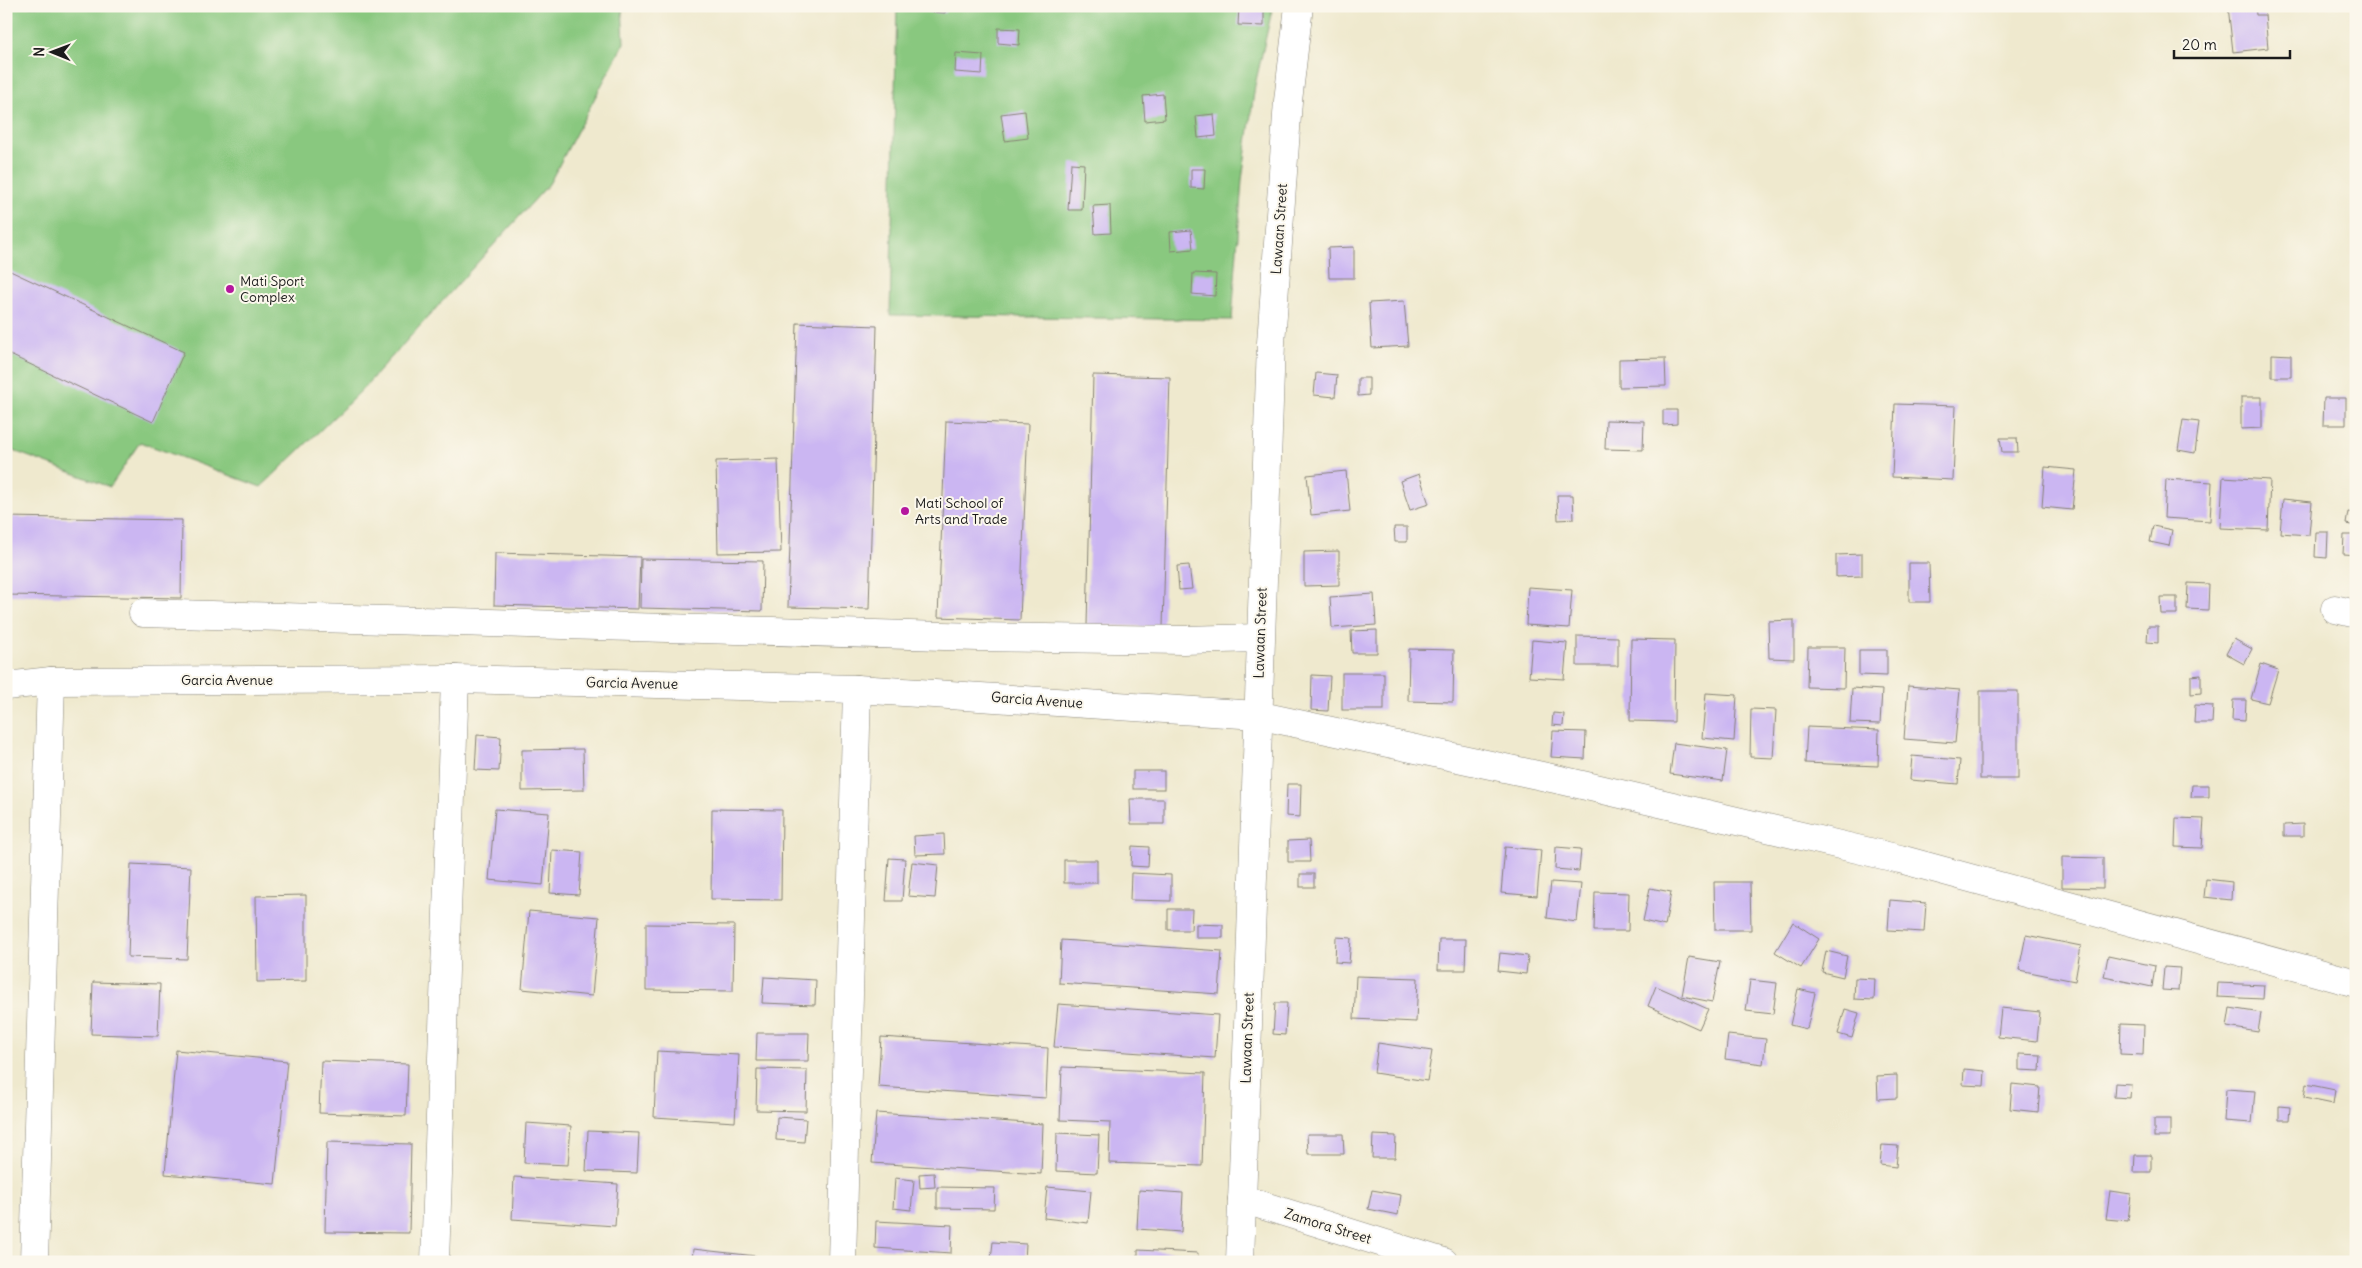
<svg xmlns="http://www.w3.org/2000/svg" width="2362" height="1268" font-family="Delius,sans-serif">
	<rect width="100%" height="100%" fill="#fbf7ec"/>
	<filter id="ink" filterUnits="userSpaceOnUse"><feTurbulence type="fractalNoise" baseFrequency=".02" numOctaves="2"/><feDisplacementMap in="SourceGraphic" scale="10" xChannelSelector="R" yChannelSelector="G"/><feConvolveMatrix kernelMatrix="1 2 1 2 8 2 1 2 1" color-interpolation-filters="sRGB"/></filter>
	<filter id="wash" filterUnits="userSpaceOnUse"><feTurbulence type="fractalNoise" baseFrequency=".0096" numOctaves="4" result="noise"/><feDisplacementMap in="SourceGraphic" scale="20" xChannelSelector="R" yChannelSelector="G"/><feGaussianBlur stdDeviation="1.12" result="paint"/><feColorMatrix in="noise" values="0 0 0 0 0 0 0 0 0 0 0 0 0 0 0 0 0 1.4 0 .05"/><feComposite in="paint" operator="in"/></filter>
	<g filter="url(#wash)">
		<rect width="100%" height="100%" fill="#efe9ce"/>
		<g fill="#89c87f" stroke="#52724e">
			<path d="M6,6h616l2,37 -75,141 -191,210 -97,93 -121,-45 -30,45 -104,-39z"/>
			<path d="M897,6h376l-18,79 -13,95 -10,140 -342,-5z"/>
		</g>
		<g id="blocks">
			<g fill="#cbb6f2">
				<path d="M929,6h17l-1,7 -16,-1z"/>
				<path d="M1239,6h25v20l-26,-1z"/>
				<path d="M2228,6h27l1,9h9l3,33 -35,4z"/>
				<path d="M998,28l22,1 -1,16 -21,-2z"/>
				<path d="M956,53l27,2 -1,19 -27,-2z"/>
				<path d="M1163,94l2,25 -20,2 -2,-25z"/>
				<path d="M1025,111l3,27 -23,3 -4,-27z"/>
				<path d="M1214,114l2,22 -18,2 -2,-22z"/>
				<path d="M1071,163l13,1 -2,46h-14z"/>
				<path d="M1191,169h14l-1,20 -13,-1z"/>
				<path d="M1110,205l1,28 -16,1 -2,-28z"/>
				<path d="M1191,230l2,19 -22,2 -1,-19z"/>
				<path d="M1354,247v31h-25l-1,-30z"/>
				<path d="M6,269l178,83 -31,70 -147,-69z"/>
				<path d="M1193,273l23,1 -1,22 -23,-2z"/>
				<path d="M1404,301l4,45 -36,2 -3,-45z"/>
				<path d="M797,323l80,3 -8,283 -81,-2z"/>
				<path d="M2272,354l19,1v22h-19z"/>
				<path d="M1665,358l1,28 -47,1v-28z"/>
				<path d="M1316,373l21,2 -2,22 -21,-2z"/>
				<path d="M1093,375l77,2 -7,250 -76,-2z"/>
				<path d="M1358,378h11v17l-11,1z"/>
				<path d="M2241,397h21v31l-21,1z"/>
				<path d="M2324,398h22v27h-23z"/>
				<path d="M1895,404l61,2 -3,74 -61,-3z"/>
				<path d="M1663,410h14v14l-14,1z"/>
				<path d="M1606,420l38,1 -1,29 -38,-1z"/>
				<path d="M2183,420l16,2 -4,31 -17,-3z"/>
				<path d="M946,421l82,3 -8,196 -82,-3z"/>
				<path d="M2000,438h17l1,14h-16z"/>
				<path d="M778,459l3,93 -63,1 -2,-92z"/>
				<path d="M2045,467l31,3 -4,40 -30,-3z"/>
				<path d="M1346,471l4,40 -39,4 -4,-40z"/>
				<path d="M1419,474l10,30 -19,6 -10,-29z"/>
				<path d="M2223,477l47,3 -2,50 -48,-2z"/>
				<path d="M2166,479l46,3 -2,39 -46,-3z"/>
				<path d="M1557,495h16l1,24 -16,1z"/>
				<path d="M2283,499l29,3 -3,33 -29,-2z"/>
				<path d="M2348,512l8,1v13l-10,-2z"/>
				<path d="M6,517l176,3 -1,78 -175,-3z"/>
				<path d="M2153,526l19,4 -3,16 -19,-4z"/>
				<path d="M1394,527h13v15h-12z"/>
				<path d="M2316,532h12l-1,26 -12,-1z"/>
				<path d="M2344,535h12v20l-13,-1z"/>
				<path d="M1339,551v34l-35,1v-34z"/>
				<path d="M495,553l145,4 -2,52 -144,-4z"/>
				<path d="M1862,554v22l-26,1v-22z"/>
				<path d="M641,559l122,2 -1,50 -122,-3z"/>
				<path d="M1909,563h20l1,39h-21z"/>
				<path d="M1189,565l3,24 -13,1 -2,-24z"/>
				<path d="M2188,583l21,1 -1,26 -21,-1z"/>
				<path d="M1528,587l44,3 -3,38 -43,-3z"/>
				<path d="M1374,594l2,31 -44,3 -2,-31z"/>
				<path d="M2160,597h17v17h-16z"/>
				<path d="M1794,620v39l-25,-1 -1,-37z"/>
				<path d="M2148,626h10v17l-11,-1z"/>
				<path d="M1377,630v23h-25l-1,-22z"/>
				<path d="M1577,636l41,1v29h-41z"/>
				<path d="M1631,639l44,1 -1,82 -44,-1z"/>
				<path d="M2234,639l18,10 -8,15 -18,-10z"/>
				<path d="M1532,640l35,3 -3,36 -35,-2z"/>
				<path d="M1808,647h37l-1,41 -37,-1z"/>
				<path d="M1409,649l45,1 -1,52 -45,-1z"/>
				<path d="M1859,650h28v26l-28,-1z"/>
				<path d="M2261,664l17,6 -10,33 -17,-4z"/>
				<rect x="1342" y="673" width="42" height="37"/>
				<path d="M1312,675l18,1 -2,35 -17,-1z"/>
				<path d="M2201,675v18l-10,1v-18z"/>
				<path d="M1908,686l52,4 -5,53 -51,-4z"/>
				<path d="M1852,688l30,2 -2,34 -30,-1z"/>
				<rect x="1980" y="691" width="38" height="88"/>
				<path d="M1706,693l31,2 -3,46 -32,-3z"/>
				<path d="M2233,700h13l-1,21 -13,-1z"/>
				<path d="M2195,705l18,1 -1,17h-18z"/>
				<path d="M1751,709l25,1 -3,48 -23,-1z"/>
				<path d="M1553,713l11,1 -1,12 -11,-1z"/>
				<path d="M1807,727l72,3 -1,36 -73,-3z"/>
				<path d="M1553,731l33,1 -1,27 -34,-2z"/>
				<path d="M477,735l24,2 -2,34 -24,-1z"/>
				<path d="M1674,743l53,7 -4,31 -53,-7z"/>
				<path d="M583,749l1,41 -62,1v-41z"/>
				<path d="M1912,756l48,4 -2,24 -48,-4z"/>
				<rect x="1133" y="771" width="31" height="18"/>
				<path d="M1287,784h14l-1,33 -14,-1z"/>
				<path d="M2192,785h17v12h-18z"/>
				<path d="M1130,799h34v25h-33z"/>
				<path d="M495,809l54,4 -6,72 -54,-5z"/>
				<path d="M712,809l70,1 -1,90 -70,-1z"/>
				<path d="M2176,818l28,1 -2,29 -27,-1z"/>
				<path d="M2303,824v12h-19v-11z"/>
				<path d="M944,834l1,20 -30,1 -1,-19z"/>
				<path d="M1309,840l1,22h-22v-21z"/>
				<path d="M1132,846l17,1 -1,20 -17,-1z"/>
				<path d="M1505,847l36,3 -4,46 -36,-3z"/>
				<path d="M1556,847l25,2 -2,22 -24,-2z"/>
				<path d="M552,850l30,2 -3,43 -29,-2z"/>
				<path d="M2062,857l41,1v30l-41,-1z"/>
				<path d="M889,858l16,1 -3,42h-16z"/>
				<rect x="1064" y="860" width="33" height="23"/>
				<path d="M912,862l26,3 -3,33 -27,-2z"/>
				<path d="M131,864l60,3 -4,92 -59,-2z"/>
				<path d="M1131,873l40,2v26l-41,-1z"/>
				<rect x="1300" y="874" width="14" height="13"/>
				<path d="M2206,879l26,3 -1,18 -27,-3z"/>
				<path d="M1551,882l30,2 -4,38 -30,-4z"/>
				<path d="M1714,882h36l1,48h-36z"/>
				<path d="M1650,888l21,4 -6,34 -22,-5z"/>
				<path d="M1595,892l34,1 -1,38h-34z"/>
				<path d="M306,895v86l-49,1 -1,-86z"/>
				<path d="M1890,900l36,3 -2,29 -36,-2z"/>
				<path d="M1168,909h24l-1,21h-23z"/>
				<path d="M529,911l70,6 -7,79 -70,-7z"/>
				<path d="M1793,922l26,17 -18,29 -26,-16z"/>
				<path d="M646,924l88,1 -1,66 -87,-1z"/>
				<path d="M1196,924l27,1v13h-27z"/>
				<path d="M2026,935l55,11 -6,35 -56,-11z"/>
				<path d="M1336,937l15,1 -2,25 -14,-1z"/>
				<path d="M1439,939h27l-1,31h-27z"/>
				<path d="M1061,940l161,11 -3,43 -160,-11z"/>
				<path d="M1826,951l21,5 -4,21 -21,-5z"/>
				<path d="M1500,953l28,3 -2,18 -28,-3z"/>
				<path d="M2108,956l47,10 -3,21 -48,-10z"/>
				<path d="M1689,957l31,5 -8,40 -30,-6z"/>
				<path d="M2164,967l16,1 -2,23 -16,-1z"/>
				<path d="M1356,976l62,2 -2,44 -62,-3z"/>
				<path d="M764,977l52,3 -1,25 -53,-2z"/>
				<path d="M1855,978l20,1 -1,21 -20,-1z"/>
				<path d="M1750,980l27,3 -4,31 -27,-3z"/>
				<path d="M93,982l67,2 -2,52 -67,-2z"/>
				<path d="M2218,983l46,2 -1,14 -46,-2z"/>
				<path d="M1656,986l52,23 -9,20 -51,-23z"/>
				<path d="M1798,989l17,4 -8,36 -17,-4z"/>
				<path d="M1275,1003h12l-2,32 -12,-1z"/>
				<path d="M1058,1004l160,11 -3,43 -161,-11z"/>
				<path d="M2001,1008l39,4 -3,29 -39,-4z"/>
				<path d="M2230,1008l31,5 -3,19 -31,-5z"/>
				<path d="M1845,1009l14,4 -7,25 -14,-4z"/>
				<path d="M2121,1024l23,1 -1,30 -23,-1z"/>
				<path d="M757,1033h52l-1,28h-52z"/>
				<path d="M1728,1035l38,4 -3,25 -38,-5z"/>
				<path d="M881,1037l167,11 -2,50 -168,-11z"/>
				<path d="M1378,1043l54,8 -5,30 -53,-8z"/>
				<path d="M176,1050l111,11 -12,123 -110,-10z"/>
				<path d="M657,1051l82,4 -4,67 -81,-5z"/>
				<path d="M2019,1054l22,1 -1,16 -21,-1z"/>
				<path d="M321,1061l87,3 -2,52 -87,-3z"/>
				<path d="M1062,1067l143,6 -3,93 -93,-3 1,-41 -50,-2z"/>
				<path d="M757,1069l50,1 -1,41 -50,-1z"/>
				<path d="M1964,1069l21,2 -1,15 -21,-1z"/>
				<path d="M1897,1075v23l-19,1 -1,-23z"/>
				<path d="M2115,1083l16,1 -1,14 -16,-1z"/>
				<path d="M2012,1084l28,3 -2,25 -28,-3z"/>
				<path d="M2306,1084l29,6 -2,14 -29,-6z"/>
				<path d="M2226,1089l29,2 -3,32 -28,-2z"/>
				<path d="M2279,1106l11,1 -1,13h-10z"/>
				<path d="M876,1113l167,11 -2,50 -169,-11z"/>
				<path d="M777,1117l29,2 -2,23 -28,-2z"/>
				<rect x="2154" y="1119" width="16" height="18"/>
				<path d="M526,1123l45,3 -3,39 -44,-2z"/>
				<path d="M588,1131l51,2 -2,40 -51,-2z"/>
				<path d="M1057,1133l42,2 -2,38 -41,-2z"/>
				<path d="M1307,1134h36l1,20h-36z"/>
				<path d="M1373,1135l23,1 -1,22h-23z"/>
				<path d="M327,1142l84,2 -2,89 -84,-1z"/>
				<path d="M1882,1145l16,1 -2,21 -16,-2z"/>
				<path d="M2135,1155h16v17h-17z"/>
				<path d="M934,1173l1,14 -15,1 -1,-14z"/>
				<path d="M514,1177l104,7 -3,42 -103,-7z"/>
				<path d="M895,1178l19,2 -3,30 -18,-2z"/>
				<path d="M937,1187l58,1 -1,21 -57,-1z"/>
				<path d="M1047,1187l44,4 -3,32 -44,-5z"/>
				<path d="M1139,1190l44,3 -2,39 -44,-3z"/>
				<path d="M1372,1190l29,5 -3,20 -30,-6z"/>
				<path d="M2110,1191l21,3 -3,27 -22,-2z"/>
				<path d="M876,1221l76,4 -1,28 -76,-5z"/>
				<path d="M993,1242l33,2 -1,16 -34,-1z"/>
				<path d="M693,1249l63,7v6h-64z"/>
				<path d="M1138,1250l60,3 -1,9h-59z"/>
			</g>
		</g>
	</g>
	<g filter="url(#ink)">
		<use href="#blocks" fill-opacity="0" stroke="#868275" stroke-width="1"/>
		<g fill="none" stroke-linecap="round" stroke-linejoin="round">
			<defs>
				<g id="minor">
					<path d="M2335,609l21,5"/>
					<path d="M143,613l835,24 205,3 77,-2"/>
					<path d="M6,686l45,-5 404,-2 402,10 400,26 308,66 335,78 456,124"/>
					<path d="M1242,1199l202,63"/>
					<path d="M34,1262l17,-581"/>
					<path d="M435,1262l20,-583"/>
					<path d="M842,1262l15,-573"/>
					<path d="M1240,1262l31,-919 17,-242 11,-95"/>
				</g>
			</defs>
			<use href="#minor" stroke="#868275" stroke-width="29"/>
			<use href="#minor" stroke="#fff" stroke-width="28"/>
		</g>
	</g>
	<g fill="#b5179e" stroke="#fbf7ec" stroke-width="2">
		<circle cx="230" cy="289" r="5"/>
		<circle cx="905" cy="511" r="5"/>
	</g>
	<g text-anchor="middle" stroke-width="4" stroke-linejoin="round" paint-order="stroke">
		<g font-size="14" fill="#1c1c1c" stroke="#fbf7ec">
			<text transform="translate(1279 229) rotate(-86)" y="5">Lawaan Street</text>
			<text transform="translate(1260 633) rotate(-88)" y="5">Lawaan Street</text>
			<text x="227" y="685">Garcia Avenue</text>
			<text transform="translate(632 683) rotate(1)" y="5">Garcia Avenue</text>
			<text transform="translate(1037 700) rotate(4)" y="5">Garcia Avenue</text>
			<text transform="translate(1247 1038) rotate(-88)" y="5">Lawaan Street</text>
			<text transform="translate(1328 1226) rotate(17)" y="5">Zamora Street</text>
		</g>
		<g font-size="14" fill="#1c1c1c" stroke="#fbf7ec" text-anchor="start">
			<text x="240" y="286">Mati Sport<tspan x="240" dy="16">Complex</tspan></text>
			<text x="915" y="508">Mati School of<tspan x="915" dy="16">Arts and Trade</tspan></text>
		</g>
	</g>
	<rect width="2362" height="1268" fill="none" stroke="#fbf7ec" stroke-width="25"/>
	<g transform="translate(52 52) rotate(271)" stroke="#fbf7ec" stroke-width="4" paint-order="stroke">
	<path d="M0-4L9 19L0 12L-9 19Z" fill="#1c1c1c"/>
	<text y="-8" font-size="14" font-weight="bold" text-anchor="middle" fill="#1c1c1c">N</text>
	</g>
	<path d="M2174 50v8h116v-8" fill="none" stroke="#1c1c1c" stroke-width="2.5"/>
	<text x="2182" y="50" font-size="15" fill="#1c1c1c" stroke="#fbf7ec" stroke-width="4" paint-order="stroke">20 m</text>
</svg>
